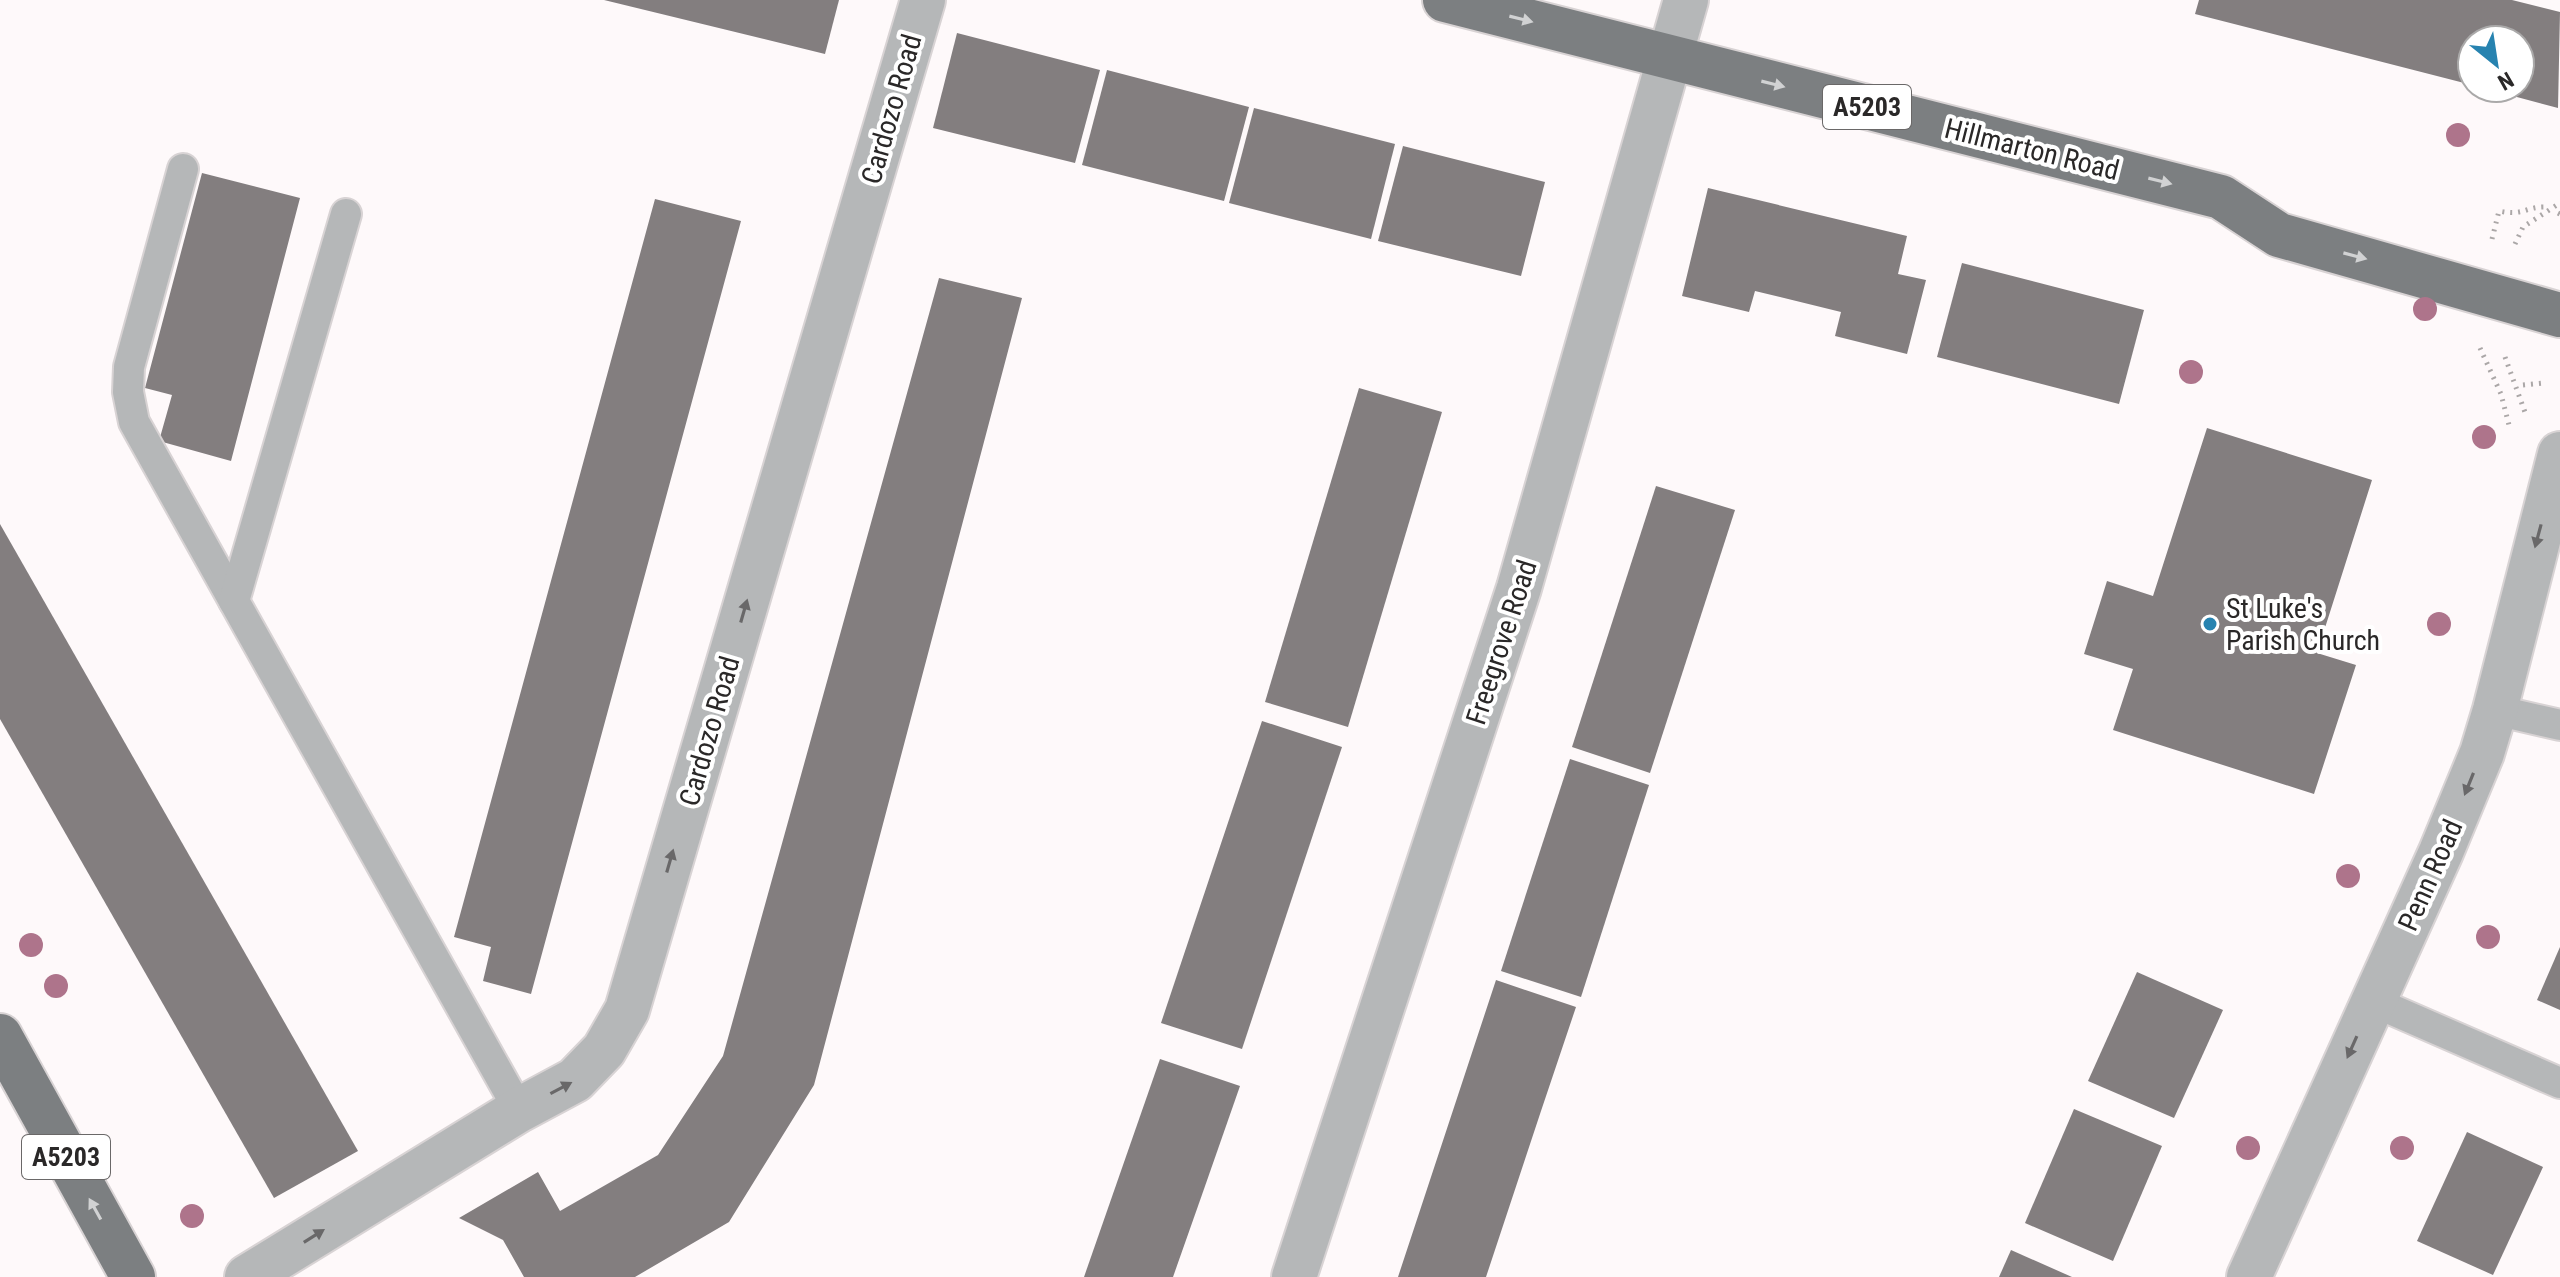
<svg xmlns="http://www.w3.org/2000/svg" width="2560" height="1277" font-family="'Roboto Condensed',sans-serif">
	<rect width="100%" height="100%" fill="#fef9fa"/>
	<g fill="#837e7f">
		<path d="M604,0h235l-14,54z"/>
		<path d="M2199,0h313l48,12 -2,96 -71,-19 33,-1v-48h-48v45l-277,-71z"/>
		<path d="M957,33l143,37 -25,93 -142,-35z"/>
		<path d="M1107,70l142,37 -25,94 -142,-36z"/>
		<path d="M1254,108l141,36 -24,95 -142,-36z"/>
		<path d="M1403,146l142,36 -24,94 -143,-35z"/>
		<path d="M202,173l98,25 -69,263 -72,-20 13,-46 -27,-7z"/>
		<path d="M1708,188l199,48 -9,38 28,6 -19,74 -72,-18 6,-24 -86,-21 -6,21 -67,-16z"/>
		<path d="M655,199l86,22 -210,773 -48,-13 8,-34 -37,-10z"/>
		<path d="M1962,263l182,47 -25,94 -182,-47z"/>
		<path d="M939,278l83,20 -208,787 -85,137 -94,55h-111l-21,-37 -44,-22 79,-46 22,39 98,-56 65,-99z"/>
		<path d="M1359,388l83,24 -94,315 -83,-25z"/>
		<path d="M2207,428l165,52 -55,173 39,12 -42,129 -201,-64 20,-61 -49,-15 23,-73 46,15z"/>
		<path d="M1656,486l79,24 -85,263 -78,-26z"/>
		<path d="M0,524l358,627 -84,47 -274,-479z"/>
		<path d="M1262,721l80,26 -100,302 -81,-26z"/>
		<path d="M1570,759l79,26 -68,212 -80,-26z"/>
		<path d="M2560,947v63l-23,-10z"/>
		<path d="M2137,972l86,38 -49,108 -86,-37z"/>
		<path d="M1496,980l80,27 -35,104 -55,166h-88z"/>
		<path d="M1160,1059l80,27 -36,103 -31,88h-89z"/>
		<path d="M2074,1109l88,37 -49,115 -88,-38z"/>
		<path d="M2467,1132l76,35 -50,108 -76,-34z"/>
		<path d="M2011,1250l61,27h-73z"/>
	</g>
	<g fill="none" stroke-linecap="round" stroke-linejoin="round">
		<defs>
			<g id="lane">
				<path d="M183,169l-54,198 -1,25 6,30 100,179"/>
				<path d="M346,214l-112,387 285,509"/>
				<path d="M2495,710l65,15"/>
				<path d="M2372,1001l188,82"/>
			</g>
			<g id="street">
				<path d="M247,1277l272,-167 56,-30 29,-30 23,-40 296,-1010"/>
				<path d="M1294,1277l225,-689 167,-588"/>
				<path d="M2249,1277l192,-425 41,-99 13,-43 65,-256"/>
			</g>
			<g id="primary">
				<path d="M1445,0l776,197 58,38 281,80"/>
				<path d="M0,1036l133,241"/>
			</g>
		</defs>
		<use href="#lane" stroke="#d8d3d4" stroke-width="34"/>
		<use href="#street" stroke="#d8d3d4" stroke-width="48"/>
		<use href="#primary" stroke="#d8d3d4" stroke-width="48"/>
		<g stroke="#aba7a7" stroke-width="5" stroke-dasharray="2 6" stroke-linecap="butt">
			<path d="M2558,213l2,1"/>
			<path d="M2492,239l7,-28c25,5 26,-4 45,-4"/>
			<path d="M2515,244l8,-17 37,-24"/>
			<path d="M2480,348l21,46 9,35"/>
			<path d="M2505,357l21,58"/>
			<path d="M2523,385l21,-2"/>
		</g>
		<use href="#lane" stroke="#b5b7b8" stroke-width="30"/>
		<use href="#street" stroke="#b5b7b8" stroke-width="44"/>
		<use href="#primary" stroke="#7c7f81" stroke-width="44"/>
	</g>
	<g fill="#ae748b">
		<circle cx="2458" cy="135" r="12"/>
		<circle cx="2425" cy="309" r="12"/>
		<circle cx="2191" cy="372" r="12"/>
		<circle cx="2484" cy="437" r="12"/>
		<circle cx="2439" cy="624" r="12"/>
		<circle cx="2348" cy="876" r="12"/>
		<circle cx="2488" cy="937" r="12"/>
		<circle cx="31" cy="945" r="12"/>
		<circle cx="56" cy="986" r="12"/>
		<circle cx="2248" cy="1148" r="12"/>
		<circle cx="2402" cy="1148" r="12"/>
		<circle cx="192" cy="1216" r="12"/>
	</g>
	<defs><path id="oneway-solid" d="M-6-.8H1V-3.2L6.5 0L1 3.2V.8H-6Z" transform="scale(2)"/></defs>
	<g fill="#d1d2d3">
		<use href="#oneway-solid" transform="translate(1521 19) rotate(14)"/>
		<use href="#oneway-solid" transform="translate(1773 84) rotate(14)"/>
		<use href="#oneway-solid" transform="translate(2160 181) rotate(14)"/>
		<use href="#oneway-solid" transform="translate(2355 256) rotate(15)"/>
		<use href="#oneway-solid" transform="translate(95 1209) rotate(-119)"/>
	</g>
	<g fill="#696869">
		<use href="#oneway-solid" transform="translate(2538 536) rotate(105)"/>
		<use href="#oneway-solid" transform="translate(744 611) rotate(-74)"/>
		<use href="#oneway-solid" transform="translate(2469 784) rotate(112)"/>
		<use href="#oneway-solid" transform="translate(670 861) rotate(-74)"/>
		<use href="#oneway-solid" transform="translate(2352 1047) rotate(114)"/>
		<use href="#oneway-solid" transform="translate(561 1088) rotate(-28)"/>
		<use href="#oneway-solid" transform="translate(314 1236) rotate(-32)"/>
	</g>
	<circle fill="#2783b0" stroke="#fff" stroke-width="3" cx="2210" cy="624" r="8"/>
	<g text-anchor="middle" stroke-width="8" stroke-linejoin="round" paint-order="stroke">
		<g fill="#fff" stroke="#6a6868" stroke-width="2">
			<rect x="1823" y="85" width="88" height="44" rx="6"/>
			<rect x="22" y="1135" width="88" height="44" rx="6"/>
		</g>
		<g font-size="26" font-weight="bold" fill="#2a2828">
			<text x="1867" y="116">A5203</text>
			<text x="66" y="1166">A5203</text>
		</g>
		<g font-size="28" fill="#2a2828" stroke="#fff">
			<text transform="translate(891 109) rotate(-74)" y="10">Cardozo Road</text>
			<text transform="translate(2032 149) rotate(14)" y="10">Hillmarton Road</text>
			<text transform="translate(1501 642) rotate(-72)" y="10">Freegrove Road</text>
			<text transform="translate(709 731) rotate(-74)" y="10">Cardozo Road</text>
			<text transform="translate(2430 875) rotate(-66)" y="10">Penn Road</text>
		</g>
		<g font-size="28" fill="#2a2828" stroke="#fff" text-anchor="start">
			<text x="2226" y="618">St Luke's<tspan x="2226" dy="32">Parish Church</tspan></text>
		</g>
	</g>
	<g transform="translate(2496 64) rotate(150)"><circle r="38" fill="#ffffff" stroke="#aaa9a9" stroke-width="2"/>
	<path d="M0-6L14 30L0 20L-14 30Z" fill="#2783b0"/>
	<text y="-12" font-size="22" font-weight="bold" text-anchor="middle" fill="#2a2828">N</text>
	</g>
</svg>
